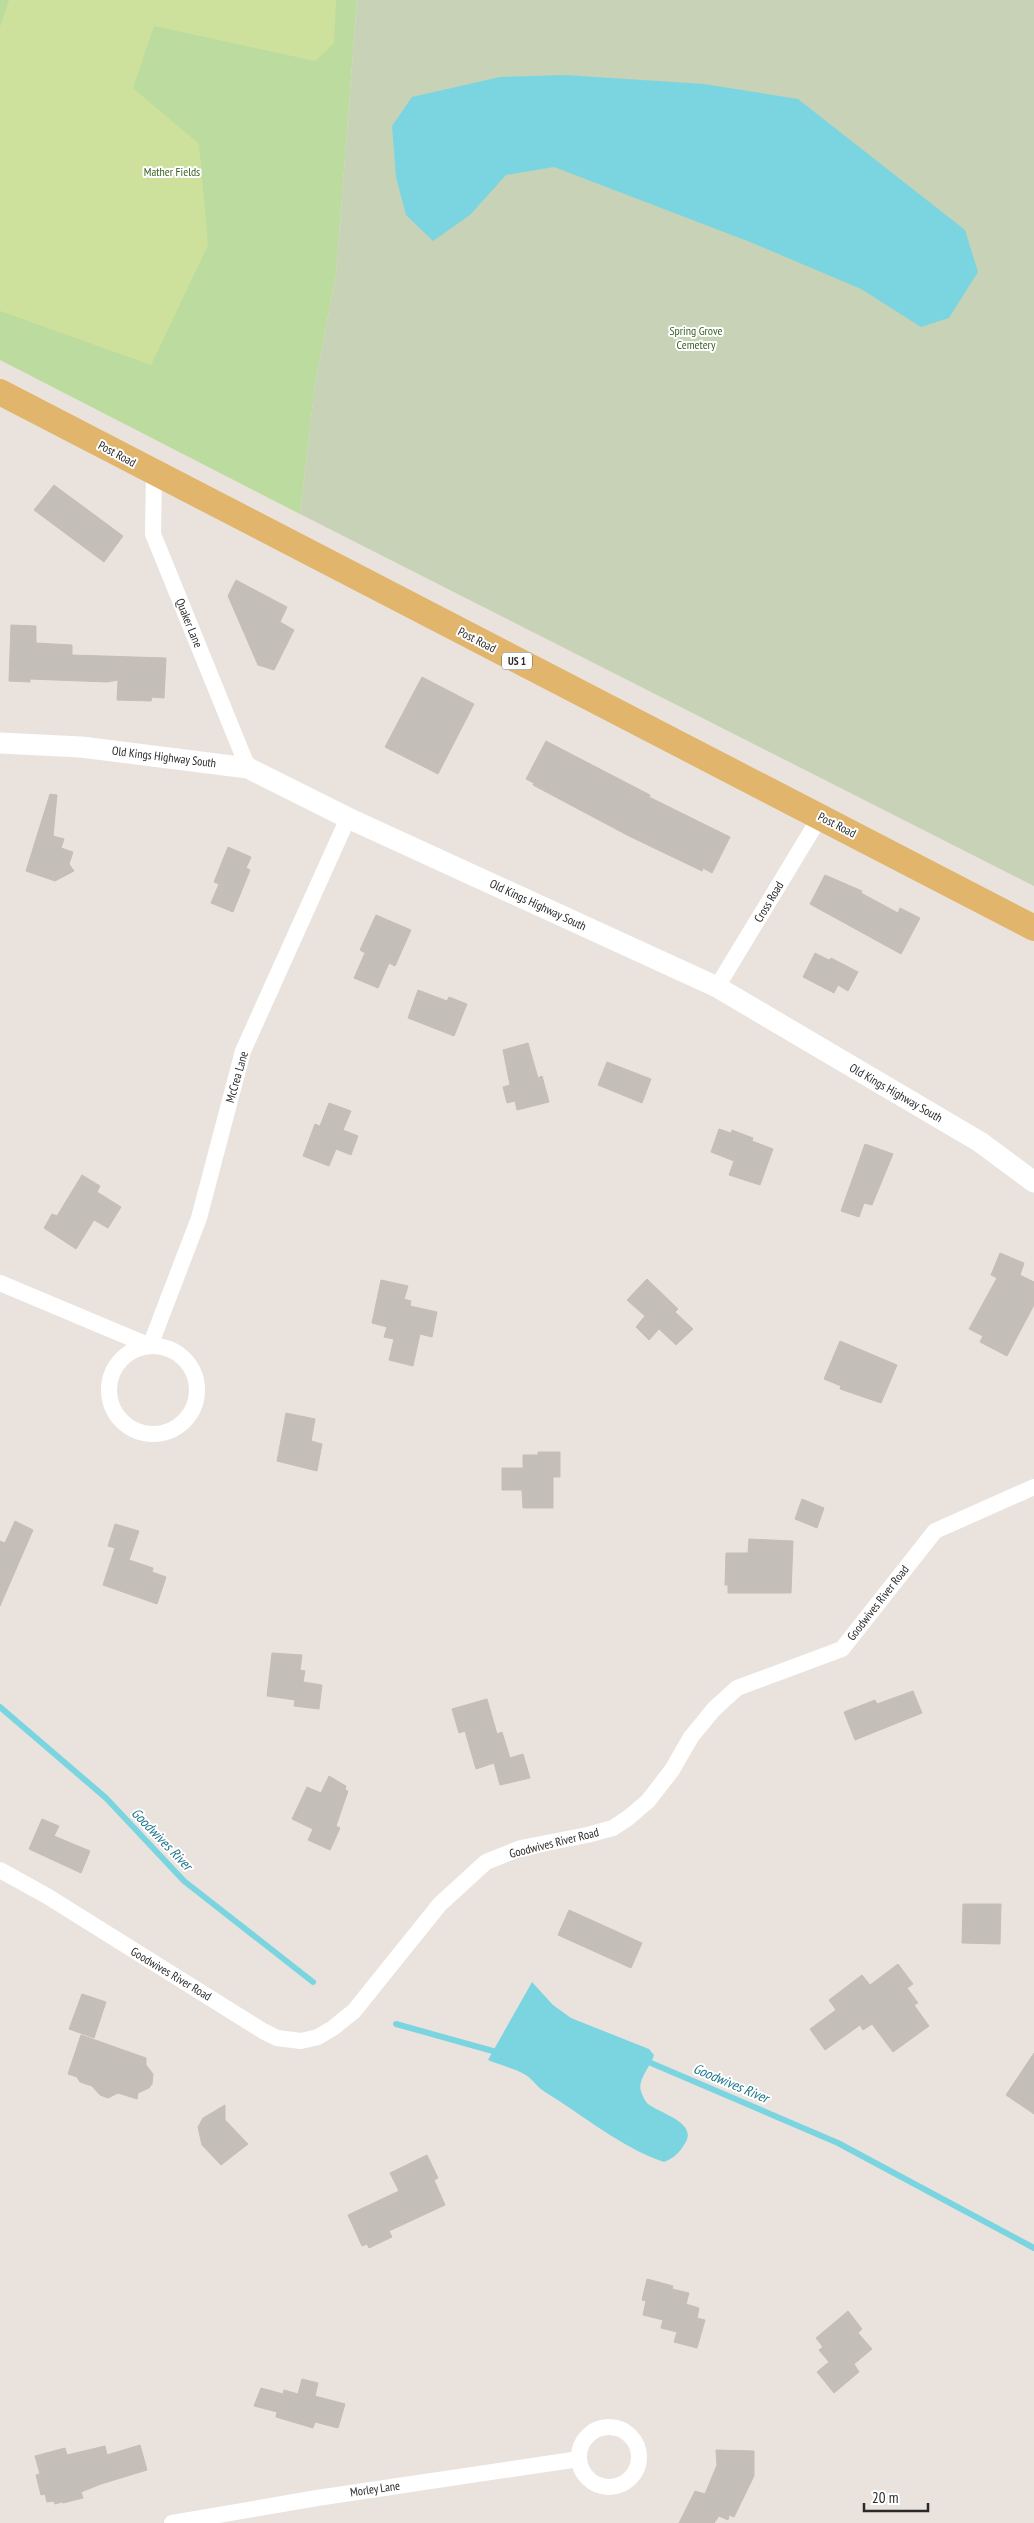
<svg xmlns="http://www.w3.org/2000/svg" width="1034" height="2523" font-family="'PT Sans Narrow',sans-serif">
	<rect width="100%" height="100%" fill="#eae3dd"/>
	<path fill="#bcdb9f" d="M0,0h357l-21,275 -21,110 -15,129 -300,-154z"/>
	<path fill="#c8d2b6" d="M357,0h677v886l-734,-372 15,-129 21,-110z"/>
	<path fill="#cee19c" d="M9,0h327l-2,43 -19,18 -161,-35 -21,62 66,56 9,101 -57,120 -151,-54v-284z"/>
	<g fill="#7bd5e1">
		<path d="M565,75l139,9 94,15 167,131 13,42 -29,46 -28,9 -60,-38 -111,-47 -196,-75 -48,8 -36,40 -37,26 -27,-26 -10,-38 -4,-51 20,-29 88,-20z"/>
		<path d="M532,1982l21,23 18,13 78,31 5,6c-3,11 -17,25 -13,36 1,4 4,10 7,13 13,10 52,19 36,41 -5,8 -10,13 -20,17 -44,-15 -81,-47 -119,-70 -8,-5 -13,-14 -21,-18 -11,-6 -24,-9 -36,-14z"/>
	</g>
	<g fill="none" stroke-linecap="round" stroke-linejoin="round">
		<g stroke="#7bd5e1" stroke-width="6">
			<path d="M0,1707l106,91 78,83 129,101"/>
			<path d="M396,2024l104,29"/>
			<path d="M644,2060l194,83 196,105"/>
		</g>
	</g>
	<g fill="#c3beb8" stroke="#c5beb7">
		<path d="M54,485l69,51 -19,26 -70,-52z"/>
		<path d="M236,580l51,27 -7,15 14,8 -20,40 -16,-5 -30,-69z"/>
		<path d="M11,625l25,1v17l36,2v10l94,3 -2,40 -12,-1 -1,4 -34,-1 1,-20 -11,2 -77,-3v3l-21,-1z"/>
		<path d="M422,677l52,27 -36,70 -53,-27z"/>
		<path d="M546,741l104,54 -1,2 81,40 -18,36 -9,-5 -1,3 -73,-35 -96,-51 1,-2 -8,-4z"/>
		<path d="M50,794l7,1 -4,41 11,3 -3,9 12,4 -4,12 5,7 -19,10 -29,-10z"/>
		<path d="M228,847l23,10 -5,11 4,2 -17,42 -22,-9 8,-19 -5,-2z"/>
		<path d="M825,875l37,16 -1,2 37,20 2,-5 20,10 -19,36 -91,-50z"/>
		<path d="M376,915l35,15 -16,36 -6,-3 -11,25 -24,-10 11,-25 -5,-3z"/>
		<path d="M815,953l14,7 2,-2 27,14 -10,19 -10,-6 -4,8 -31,-16z"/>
		<path d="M418,990l29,11 2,-4 18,7 -13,32 -46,-18z"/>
		<path d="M528,1043l10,35 4,-2 7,26 -32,8 -2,-9 -8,2 -4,-16 7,-2 -7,-35z"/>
		<path d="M607,1062l44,17 -9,24 -44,-18z"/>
		<path d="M329,1103l22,8 -8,19 15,6 -7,19 -15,-6 -7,17 -26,-10 12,-32 5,2z"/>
		<path d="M719,1129l12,4 1,-3 21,8 -1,3 21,8 -13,36 -31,-10 5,-14 -23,-9z"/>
		<path d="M865,1144l28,10 -21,51 -8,-2 -5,14 -18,-6z"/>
		<path d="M82,1175l18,11 -3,6 24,15 -13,21 -14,-8 -18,29 -32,-21 8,-14 5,2z"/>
		<path d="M1000,1253l24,10 -4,12 14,7v23l-27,51 -27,-14 3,-6 -14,-7 28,-51 -6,-3z"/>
		<path d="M647,1279l31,30 -3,3 18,17 -17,16 -17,-16 -10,11 -13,-13 9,-11 -18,-16z"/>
		<path d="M381,1280l27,6 -4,13 7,2 -1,5 27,6 -5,25 -12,-3 -7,32 -24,-6 5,-21 -10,-2 3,-10 -15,-4z"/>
		<path d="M840,1341l57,24 -16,38 -41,-14 1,-3 -17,-7z"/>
		<path d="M286,1413l29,6 -4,22 11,3 -5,27 -40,-10z"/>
		<path d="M538,1452h22v25h-7v31h-30l-1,-18h-20v-22h21v-13h15z"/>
		<path d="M802,1499l22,9 -7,20 -22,-9z"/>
		<path d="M15,1521l18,9 -33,76v-65l5,2z"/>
		<path d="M115,1524l24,7 -10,29 24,8 -1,4 14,5 -9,27 -54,-19 12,-37 -7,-2z"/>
		<path d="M749,1539l44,2 -2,52h-63v-8h-3l1,-32h22z"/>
		<path d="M272,1653l30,2 -2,15 5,1 -2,11 19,3 -3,24 -25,-3 1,-6 -28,-4z"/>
		<path d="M913,1691l9,22 -67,27 -11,-28 31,-12 2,4z"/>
		<path d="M487,1699l10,35 5,-2 8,26 13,-4 7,24 -30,7 -6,-22 -18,6 -11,-38 -6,2 -7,-24z"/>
		<path d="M329,1776l17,10 -1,4 3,1 -12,35 4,2 -10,22 -22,-10 5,-11 -21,-10 15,-32 14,6z"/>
		<path d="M42,1819l17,7 -5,10 36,15 -9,22 -52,-24z"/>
		<path d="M963,1904h38l-1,40 -38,-1z"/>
		<path d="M569,1910l73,33 -11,25 -73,-33z"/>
		<path d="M898,1964l15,20 -6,4 11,15 -4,2 15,21 -36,26 -21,-28 -9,6 -3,-5 -35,25 -15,-21 26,-19 -7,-10 33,-25 8,10z"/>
		<path d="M82,1994l24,8 -12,36 -25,-9z"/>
		<path d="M81,2035l65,23v7l7,9 -1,10 -3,4 -11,5 -1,6 -19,-6 -10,5 -8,-3 -8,-9 -12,-4 -3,-5 -9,-3z"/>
		<path d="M1034,2053v61l-28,-19z"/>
		<path d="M225,2105v15l23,24 -27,21 -19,-20 -4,-18 5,-9z"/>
		<path d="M427,2155l11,23 -4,2 11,25 -56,26 3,6 -23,11 -2,-4 -5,2 -14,-31 51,-24 -9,-18z"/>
		<path d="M647,2279l26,7 -1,3 17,4 -3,11 13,4 -2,10 8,2 -8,28 -23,-6 3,-10 -16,-4 2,-8 -20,-5 3,-14 -4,-1z"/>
		<path d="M848,2311l14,18 -4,4 14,16 -18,15 5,8 -25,21 -17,-21 12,-10 -10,-12 4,-3 -7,-9z"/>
		<path d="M302,2379l16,4 -3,13 30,8 -7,24 -23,-6 -2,6 -37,-11 1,-5 -23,-6 7,-18 22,6 1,-4 14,4z"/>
		<path d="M140,2445l7,25 -46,14 -20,8 2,6 -20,5 -1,-1 -7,2 -1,-3 -7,1 -2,-8 -4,1 -5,-20 4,-1 -5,-18 30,-8 2,7 38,-9 2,9z"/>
		<path d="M716,2450l38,1v25l-20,41 -5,-2 -1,5 -9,-4 -5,7h-35l16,-32 10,3 12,-29z"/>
	</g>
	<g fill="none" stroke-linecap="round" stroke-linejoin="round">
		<g stroke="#fff" stroke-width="16">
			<path d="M154,473l-1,61 95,234"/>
			<path d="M717,987l103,-170"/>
			<path d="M0,1283l150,63 49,-128 44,-167 105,-233"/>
			<circle cx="153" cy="1390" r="44"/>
			<path d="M0,1870l47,26 216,135 14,7 24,3 17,-4 15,-9 21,-17 86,-107 46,-42 35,-14 66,-13 26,-7 15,-10 20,-17 24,-31 19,-33 23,-28 23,-21 105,-39 93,-118 99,-44"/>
			<circle cx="609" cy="2457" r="30"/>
			<path d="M172,2523l145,-25 262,-39"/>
		</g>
		<path stroke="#fff" stroke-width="21" d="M0,743l81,4 167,21 100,50 369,169 263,155 54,40"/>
		<path stroke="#e1b56b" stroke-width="26" d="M0,392l1034,536"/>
	</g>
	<g text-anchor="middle" stroke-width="4" stroke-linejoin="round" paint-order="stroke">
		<rect fill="#fff" stroke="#6a6a6a" stroke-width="1" x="502" y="652.5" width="30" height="17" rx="4"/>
		<g font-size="11" font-weight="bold" fill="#2a2a2a">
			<text x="517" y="665">US 1</text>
		</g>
		<g font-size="12" fill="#375f22" stroke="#fff">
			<text x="172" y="176">Mather Fields</text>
			<text x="696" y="335">Spring Grove<tspan x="696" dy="14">Cemetery</tspan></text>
		</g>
		<g font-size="12" fill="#2a2a2a" stroke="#fff">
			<text transform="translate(117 454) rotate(28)" y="4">Post Road</text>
			<text transform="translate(189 623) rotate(68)" y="4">Quaker Lane</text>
			<text transform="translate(477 640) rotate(27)" y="4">Post Road</text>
			<text transform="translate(164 757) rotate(7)" y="4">Old Kings Highway South</text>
			<text transform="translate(837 825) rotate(27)" y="4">Post Road</text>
			<text transform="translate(769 902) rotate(-59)" y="4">Cross Road</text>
			<text transform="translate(538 905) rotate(25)" y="4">Old Kings Highway South</text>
			<text transform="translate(237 1077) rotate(-74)" y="4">McCrea Lane</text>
			<text transform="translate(896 1093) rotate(30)" y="4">Old Kings Highway South</text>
			<text transform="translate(878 1603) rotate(-52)" y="4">Goodwives River Road</text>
			<text transform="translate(554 1843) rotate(-14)" y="4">Goodwives River Road</text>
			<text transform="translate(171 1974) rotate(31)" y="4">Goodwives River Road</text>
			<text transform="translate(375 2489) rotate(-8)" y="4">Morley Lane</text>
		</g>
		<g font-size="14" font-style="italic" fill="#1c758c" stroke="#fff">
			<text transform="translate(162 1839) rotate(46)" y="5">Goodwives River</text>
			<text transform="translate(731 2083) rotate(23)" y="5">Goodwives River</text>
		</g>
	</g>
	<path d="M864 2503v8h64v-8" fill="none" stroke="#2a2a2a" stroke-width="2.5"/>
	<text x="872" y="2503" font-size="15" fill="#2a2a2a" stroke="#ffffff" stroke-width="4" paint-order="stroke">20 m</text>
</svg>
